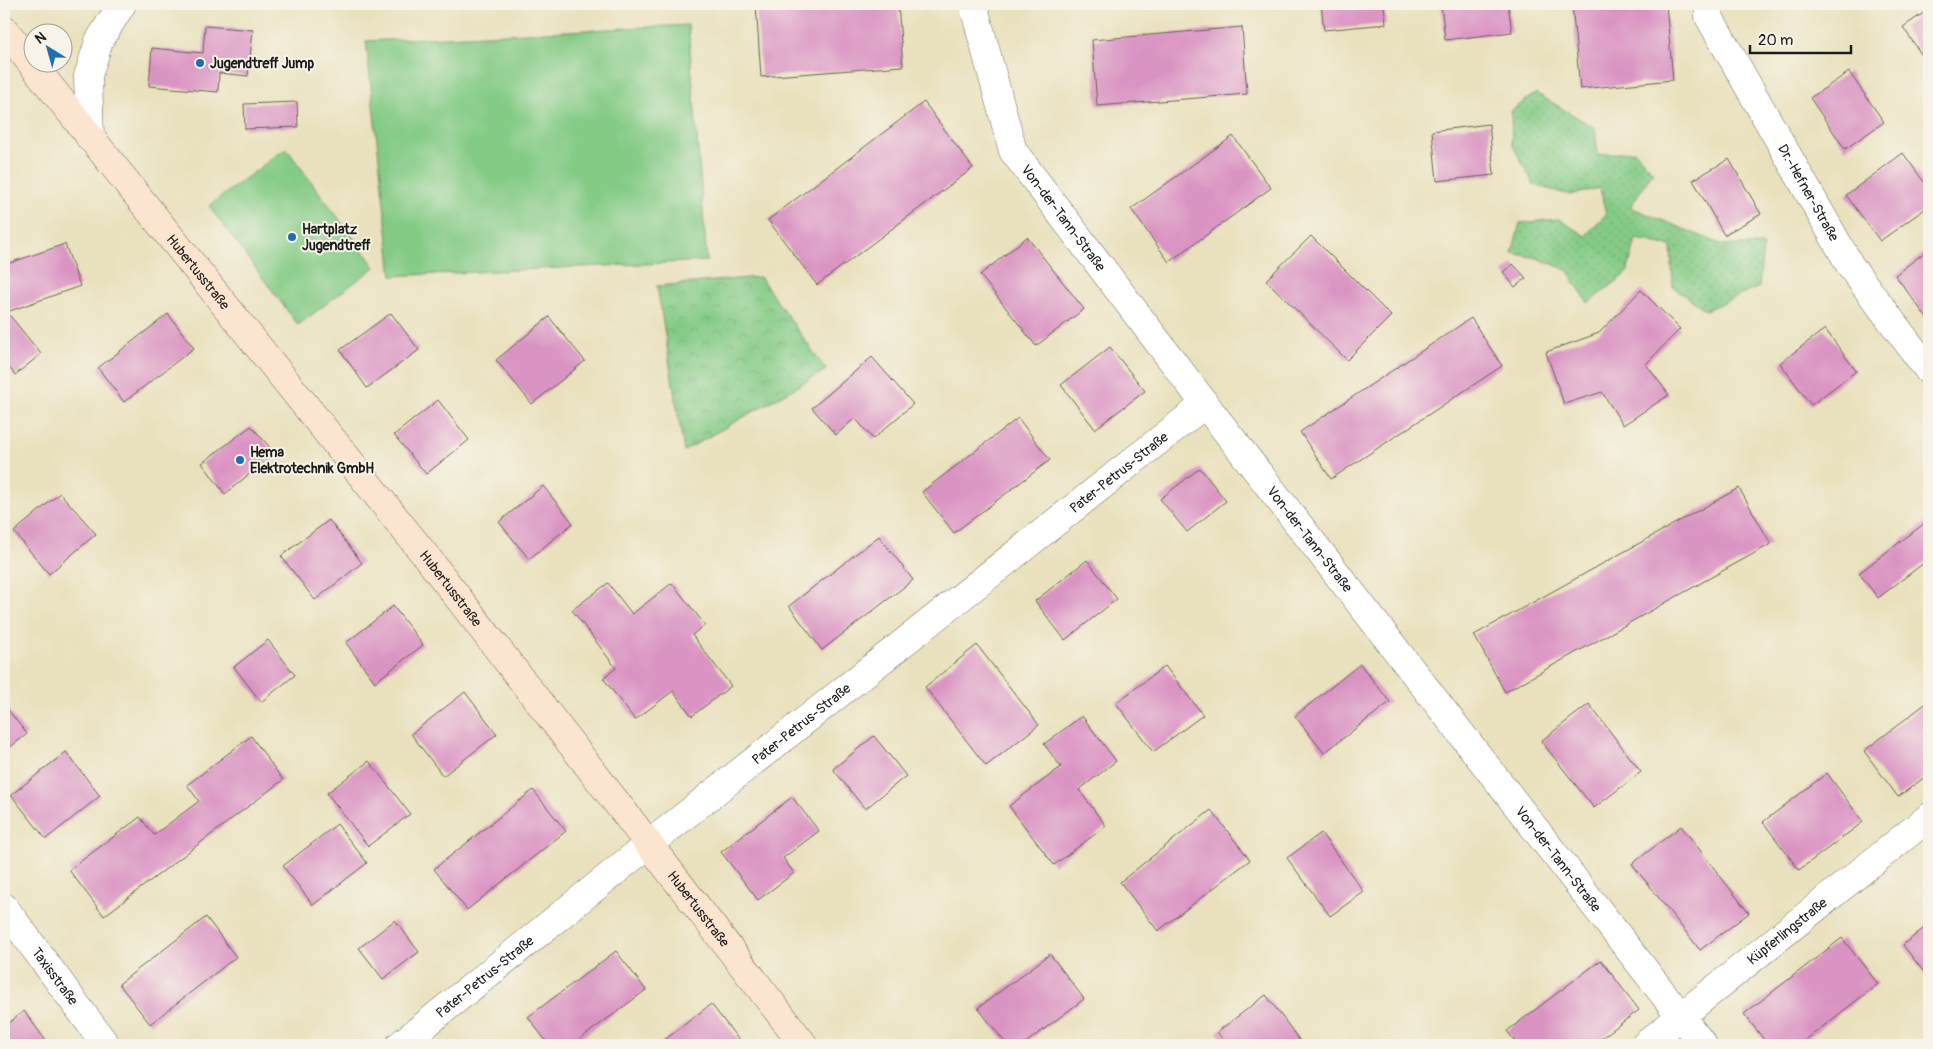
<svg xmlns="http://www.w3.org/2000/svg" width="1933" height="1049" font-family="Pangolin,sans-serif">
	<defs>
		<pattern id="grass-dots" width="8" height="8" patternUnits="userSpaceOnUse" patternTransform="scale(1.25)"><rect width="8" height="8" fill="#84cb86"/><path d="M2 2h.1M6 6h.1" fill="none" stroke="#71ae73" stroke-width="1.8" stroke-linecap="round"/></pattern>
		<pattern id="park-crowns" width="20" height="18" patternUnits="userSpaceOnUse" patternTransform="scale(1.25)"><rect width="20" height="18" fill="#84cb86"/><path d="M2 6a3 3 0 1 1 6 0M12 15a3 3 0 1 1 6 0" fill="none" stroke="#71ae73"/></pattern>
	</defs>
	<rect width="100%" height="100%" fill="#f7f3e8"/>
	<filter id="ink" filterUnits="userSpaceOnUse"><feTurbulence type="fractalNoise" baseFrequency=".02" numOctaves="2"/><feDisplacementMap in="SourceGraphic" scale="10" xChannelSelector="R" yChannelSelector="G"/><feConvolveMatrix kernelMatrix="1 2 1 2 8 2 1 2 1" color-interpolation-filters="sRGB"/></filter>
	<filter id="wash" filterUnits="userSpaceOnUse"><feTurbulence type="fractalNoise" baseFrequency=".0096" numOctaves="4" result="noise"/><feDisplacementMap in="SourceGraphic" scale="20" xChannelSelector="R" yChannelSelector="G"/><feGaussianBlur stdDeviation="1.12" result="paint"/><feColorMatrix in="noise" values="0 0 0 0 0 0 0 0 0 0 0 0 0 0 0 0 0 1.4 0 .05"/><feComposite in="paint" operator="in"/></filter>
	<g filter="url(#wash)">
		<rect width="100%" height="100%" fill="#e9e1bd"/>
		<path fill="url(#grass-dots)" stroke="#507451" d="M1536,93l59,35 3,27 37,-4 18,21 -23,35 93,38h40l-4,42 -53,23 -33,-23 -2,-41 -35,-7 -9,34 -39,30 -21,-33 -30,-12 -25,-5 8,-30 39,-4 26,17 21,-22 -6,-26 -30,7 -36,-10 -22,-41 -1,-33z"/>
		<path fill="url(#park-crowns)" stroke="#507451" d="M760,277l66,93 -142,81 -27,-165z"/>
		<g fill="#84cb86" stroke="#507451">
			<path d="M688,25l19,236 -315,15 -26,-235z"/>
			<path d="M286,148l89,119 -77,58 -89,-119z"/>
		</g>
		<g id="blocks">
			<g fill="#da94c3">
				<path d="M756,4h142l5,62 -142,11z"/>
				<path d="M1321,4h63l2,20 -62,6z"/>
				<path d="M1441,4h67l4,28 -67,8z"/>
				<path d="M1572,4h94l7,76 -93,9z"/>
				<path d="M1928,10l1,2v54l-26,-39z"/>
				<path d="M205,26l48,4 -5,46 -29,-3 -1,19 -69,-6 3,-38 51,5z"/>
				<path d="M1242,27l5,67 -150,12 -5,-66z"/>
				<path d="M1849,72l35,50 -39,27 -35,-51z"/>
				<path d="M297,102l1,25 -53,2 -1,-25z"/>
				<path d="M924,102l49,66 -156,117 -49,-65z"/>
				<path d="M1489,124l5,51 -57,6 -5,-50z"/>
				<path d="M1233,136l38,52 -102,74 -38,-53z"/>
				<path d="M1903,153l26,36v17l-49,35 -34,-46z"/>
				<path d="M1729,159l32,55 -37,21 -31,-55z"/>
				<path d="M1311,236l80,80 -44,44 -81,-80z"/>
				<path d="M1027,237l57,72 -48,37 -56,-71z"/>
				<path d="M65,244l15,42 -73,26 34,42 -26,21 -11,-14v-96z"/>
				<path d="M1929,249v72l-34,-46z"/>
				<path d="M1513,264l13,14 -11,9 -12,-15z"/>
				<path d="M1641,290l39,39 -34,35 23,31 -46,30 -21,-33 -38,12 -18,-52 53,-19z"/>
				<path d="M391,313l28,37 -52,38 -27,-38z"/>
				<path d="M168,314l26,34 -70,54 -26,-34z"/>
				<path d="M549,317l36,44 -53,43 -36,-44z"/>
				<path d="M1471,318l31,48 -171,113 -31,-47z"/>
				<path d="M1825,329l31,42 -45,34 -31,-42z"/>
				<path d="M1110,347l35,44 -50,38 -34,-44z"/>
				<path d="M872,357l41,47 -40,35 -18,-21 -19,17 -24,-27z"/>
				<path d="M438,400l31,40 -43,34 -32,-39z"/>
				<path d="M1018,418l32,42 -96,73 -32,-41z"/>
				<path d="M251,426l24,27 -50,41 -23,-31z"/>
				<path d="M1200,468l26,33 -39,31 -27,-33z"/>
				<path d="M543,486l30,37 -44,36 -30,-37z"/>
				<path d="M1739,488l32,56 -266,148 -31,-57z"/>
				<path d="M60,493l36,41 -47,40 -35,-42z"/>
				<path d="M329,520l33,43 -47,37 -34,-44z"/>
				<path d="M1929,520v39l-51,39 -19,-25z"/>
				<path d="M879,536l34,44 -91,70 -33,-44z"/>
				<path d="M1087,560l30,39 -52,41 -30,-39z"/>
				<path d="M608,583l24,31 40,-31 33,42 -13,10 39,51 -39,30 -19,-25 -38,29 -32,-42 13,-10 -44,-58z"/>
				<path d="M393,606l30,39 -48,37 -29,-39z"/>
				<path d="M268,640l27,35 -34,27 -27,-35z"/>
				<path d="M977,645l62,80 -53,41 -61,-79z"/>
				<path d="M1360,664l30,38 -66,51 -29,-37z"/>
				<path d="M1165,666l38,49 -50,37 -37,-49z"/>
				<path d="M465,692l32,42 -54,42 -32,-42z"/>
				<path d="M1929,701v73l-31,23 -34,-46z"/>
				<path d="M1589,704l52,68 -47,36 -53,-67z"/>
				<path d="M4,705l23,29 -23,18z"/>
				<path d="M1082,716l34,45 -37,29 27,36 -52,39 -45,-59 52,-39 -17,-23z"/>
				<path d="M251,736l32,44 -179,136 -35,-46 71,-53 14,18 45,-34 -12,-16z"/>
				<path d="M874,736l32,40 -41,33 -32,-40z"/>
				<path d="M66,752l34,44 -54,43 -35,-44z"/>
				<path d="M369,761l41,53 -42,32 -41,-53z"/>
				<path d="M1827,773l36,49 -64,48 -36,-48z"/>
				<path d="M533,790l33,41 -99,79 -33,-41z"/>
				<path d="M792,797l27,34 -36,27 11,15 -36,27 -37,-48z"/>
				<path d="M1211,810l39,50 -92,71 -38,-49z"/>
				<path d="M337,824l30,39 -54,42 -30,-39z"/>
				<path d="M1681,826l68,87 -49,37 -68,-86z"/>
				<path d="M1321,833l43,59 -34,24 -43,-58z"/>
				<path d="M206,917l30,40 -86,67 -31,-40z"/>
				<path d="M395,920l24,32 -36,27 -24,-31z"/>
				<path d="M1929,924v55l-26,-34z"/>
				<path d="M1842,938l36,46 -79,61h-31l-24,-31z"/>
				<path d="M616,951l30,39 -74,55h-23l-21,-28z"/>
				<path d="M1050,954l34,45 -61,46h-16l-29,-37z"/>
				<path d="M1601,960l38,50 -47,35h-74l-11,-14z"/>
				<path d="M1266,995l37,50h-76l-10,-13z"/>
				<path d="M711,1004l31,40 -2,1h-82z"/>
				<path d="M24,1011l17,23 8,11h-45v-18z"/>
			</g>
		</g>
	</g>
	<g filter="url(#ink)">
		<use href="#blocks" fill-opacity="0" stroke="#646154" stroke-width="1"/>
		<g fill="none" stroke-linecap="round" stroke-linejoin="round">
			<defs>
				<g id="street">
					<path id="s1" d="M973,4l40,147 192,253 498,641"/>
					<path id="s2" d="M1708,4l1,13 142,250 78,104"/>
					<path d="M90,138l-2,-62 11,-35 23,-37"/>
					<path id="s3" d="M4,907l102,138"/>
					<path id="s4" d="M400,1045l229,-185 576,-456"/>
					<path id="s5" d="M1645,1045l284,-228"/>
				</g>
				<g id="secondary">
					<path id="s6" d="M4,29l425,531 375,485"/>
				</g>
			</defs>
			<use href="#street" stroke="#646154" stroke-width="29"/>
			<use href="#secondary" stroke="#646154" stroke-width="29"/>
			<use href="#street" stroke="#fff" stroke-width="28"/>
			<use href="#secondary" stroke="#fce5d0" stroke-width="28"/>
		</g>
	</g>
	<g fill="#1f6fb2" stroke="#f7f3e8" stroke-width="2">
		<circle cx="200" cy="63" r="5"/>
		<circle cx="292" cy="237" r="5"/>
		<circle cx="240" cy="460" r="5"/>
	</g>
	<g text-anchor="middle" stroke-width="4" stroke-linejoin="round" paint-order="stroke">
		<g font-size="14" font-weight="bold" fill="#1c1c1c" stroke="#f7f3e8" text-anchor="start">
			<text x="210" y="68">Jugendtreff Jump</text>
			<text x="302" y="234">Hartplatz<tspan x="302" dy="16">Jugendtreff</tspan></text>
			<text x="250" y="457">Hema<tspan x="250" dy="16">Elektrotechnik GmbH</tspan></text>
		</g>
		<g font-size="14" fill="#1c1c1c" stroke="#f7f3e8">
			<text dy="5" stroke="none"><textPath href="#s2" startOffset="215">Dr.-Hefner-Straße</textPath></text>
			<text dy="5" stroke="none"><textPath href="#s1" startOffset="236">Von-der-Tann-Straße</textPath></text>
			<text dy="5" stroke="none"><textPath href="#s6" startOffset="311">Hubertusstraße</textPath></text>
			<text dy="5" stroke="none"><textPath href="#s4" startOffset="919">Pater-Petrus-Straße</textPath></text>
			<text dy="5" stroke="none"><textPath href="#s1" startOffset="641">Von-der-Tann-Straße</textPath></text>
			<text dy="5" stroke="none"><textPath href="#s6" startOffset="716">Hubertusstraße</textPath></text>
			<text dy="5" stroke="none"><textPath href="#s4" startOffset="514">Pater-Petrus-Straße</textPath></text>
			<text dy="5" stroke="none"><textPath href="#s1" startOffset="1046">Von-der-Tann-Straße</textPath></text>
			<text dy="5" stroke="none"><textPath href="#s6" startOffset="1121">Hubertusstraße</textPath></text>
			<text dy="5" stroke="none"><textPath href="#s5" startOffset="182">Küpferlingstraße</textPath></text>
			<text dy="5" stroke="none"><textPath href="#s3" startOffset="86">Taxisstraße</textPath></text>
			<text dy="5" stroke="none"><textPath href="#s4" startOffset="109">Pater-Petrus-Straße</textPath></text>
		</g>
	</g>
	<rect width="1933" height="1049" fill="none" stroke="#f7f3e8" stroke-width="20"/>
	<g transform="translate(48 48) rotate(323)"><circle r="24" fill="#f7f3e8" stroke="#9f9d96"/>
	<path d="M0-4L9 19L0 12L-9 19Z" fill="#1f6fb2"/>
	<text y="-8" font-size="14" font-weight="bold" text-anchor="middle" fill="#1c1c1c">N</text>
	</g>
	<path d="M1750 45v8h101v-8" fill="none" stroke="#1c1c1c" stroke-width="2.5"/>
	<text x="1758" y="45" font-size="15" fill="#1c1c1c" stroke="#f7f3e8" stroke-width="4" paint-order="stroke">20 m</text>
</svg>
